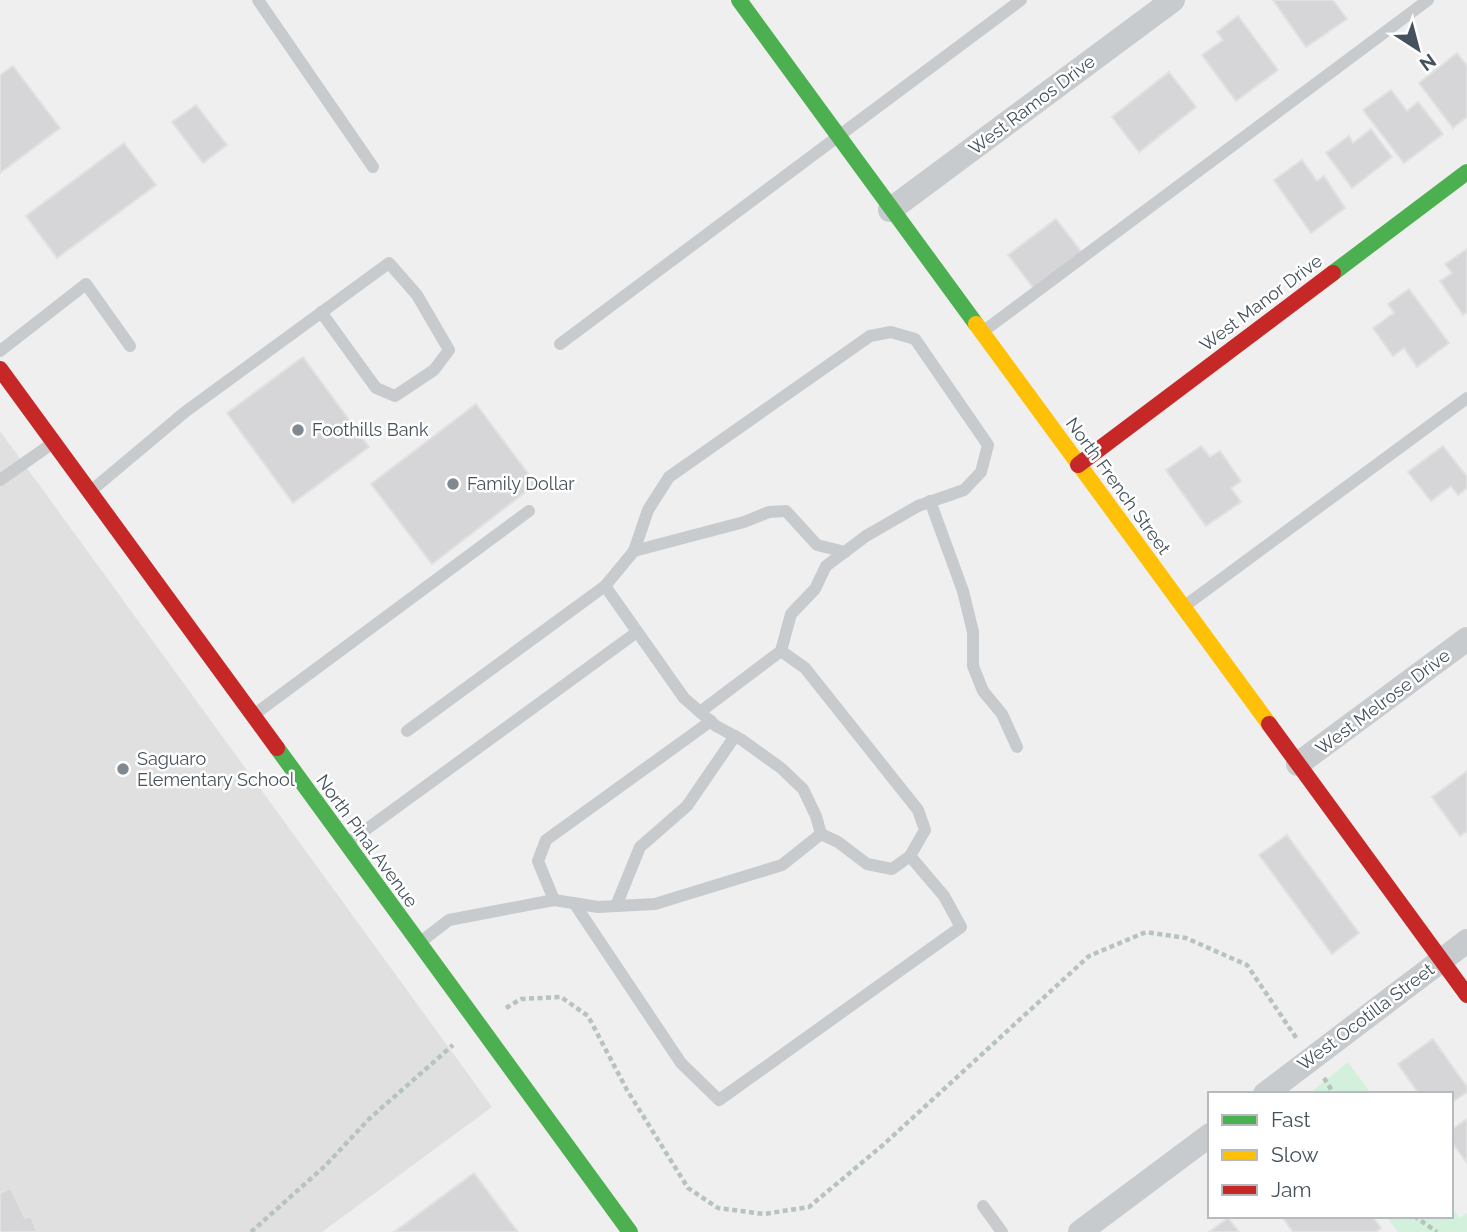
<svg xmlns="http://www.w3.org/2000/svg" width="1467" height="1232" font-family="Raleway,sans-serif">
	<rect width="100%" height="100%" fill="#f0efef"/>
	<path fill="#e1e0e1" d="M0,431l492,676 -170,125h-322z"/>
	<g fill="#d2f0dc">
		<path d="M1348,1062l23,32h-62z"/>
		<path d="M1451,1207l9,11 7,-5v19h-69l-12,-16h65z"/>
	</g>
	<g fill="#d6d6d8" stroke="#e1e1e2" stroke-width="2">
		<path d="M1273,0h60l14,19 -41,28z"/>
		<path d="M1238,16l40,54 -42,31 -34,-46 21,-15 -6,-8z"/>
		<path d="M1457,53l10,13v51l-14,11 -34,-45z"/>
		<path d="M13,66l47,62 -60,45v-98z"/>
		<path d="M1169,72l27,35 -57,45 -27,-35z"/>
		<path d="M1391,90l16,21 11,-9 25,32 -39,29 -41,-53z"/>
		<path d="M196,105l31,40 -24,18 -31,-41z"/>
		<path d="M1371,129l21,28 -40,31 -26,-35 23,-17 4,7z"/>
		<path d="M124,143l32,42 -99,73 -31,-42z"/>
		<path d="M1302,160l15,21 7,-5 21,32 -34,25 -37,-53z"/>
		<path d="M1056,219l27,35 -48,36 -27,-35z"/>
		<path d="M1467,249v63l-4,3 -23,-34 12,-8 -7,-9z"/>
		<path d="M1409,289l40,54 -32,24 -13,-19 -11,8 -20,-28 21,-15 -6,-9z"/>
		<path d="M303,357l66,90 -76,56 -66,-90z"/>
		<path d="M476,404l60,80 -104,80 -61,-80z"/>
		<path d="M1201,446l9,11 10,-6 21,30 -10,7 10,14 -35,24 -40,-56z"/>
		<path d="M1443,446l24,31v11l-9,7 -7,-9 -20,15 -23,-29z"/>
		<path d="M1467,771v60l-7,5 -28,-39z"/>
		<path d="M1287,835l72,98 -27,21 -73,-99z"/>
		<path d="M1433,1039l34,48v5l-16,11v-9h-32l-21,-30z"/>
		<path d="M1467,1119v44l-16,-22v-11z"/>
		<path d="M474,1173l44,59h-124z"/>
		<path d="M11,1188l14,30 6,-2 6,16h-37v-39z"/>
		<path d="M1286,1216h86l9,12 -5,4h-83l-10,-14z"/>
		<path d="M1228,1218l11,14h-30z"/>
	</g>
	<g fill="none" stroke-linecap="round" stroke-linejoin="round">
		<g stroke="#b6c3bf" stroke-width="4.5" stroke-dasharray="5 3.5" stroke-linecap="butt">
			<path d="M506,1008l15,-9 40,-2 27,19 39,74 61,98 30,20 46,6 45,-7 74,-62 206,-189 57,-24 40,6 61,27 50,74"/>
			<path d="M1324,1078l10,16"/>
			<path d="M1414,1216l23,16"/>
			<path d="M251,1232l74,-66 44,-47 84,-74"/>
		</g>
		<g stroke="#c8cbce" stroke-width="12">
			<path d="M258,0l115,167"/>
			<path d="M985,330l443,-330"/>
			<path d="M560,344l461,-344"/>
			<path d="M0,351l86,-67 44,62"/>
			<path d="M0,480l50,-35"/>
			<path d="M92,490l93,-78 204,-149 28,32 32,55 -15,20 -39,26 -19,-8 -55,-76"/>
			<path d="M930,501l33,90 10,41v34l10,25 19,23 15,33"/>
			<path d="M634,551l110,-29 25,-10 17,-1 31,34 28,7"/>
			<path d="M1186,605l281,-207"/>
			<path d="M781,651l24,17 113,142 7,20 -15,26"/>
			<path d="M255,714l274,-203"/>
			<path d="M407,731l198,-145 29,-35 14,-41 21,-33 201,-141 21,-4 24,7 73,106 -7,27 -17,18 -46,16 -52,30 -40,30 -11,23 -24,25 -10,37 -81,61"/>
			<path d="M349,842l288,-210"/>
			<path d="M554,900l-16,-39 8,-21 165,-119"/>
			<path d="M574,903l107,160 38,37 242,-173 -17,-31 -34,-40 -18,13 -25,-5 -29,-22 -17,-8 -5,-18 -13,-27 -22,-21 -39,-28 -26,-14 -32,-28 -79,-112"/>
			<path d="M616,906l24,-59 47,-41 48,-70"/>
			<path d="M423,940l26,-20 105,-20 44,7 57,-3 127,-39 39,-31"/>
			<path d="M983,1206l19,26"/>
		</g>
		<g stroke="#c8cbce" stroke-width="24">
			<path d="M890,210l283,-210"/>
			<path d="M1298,764l169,-125"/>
			<path d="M1265,1094l202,-153"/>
			<path d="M1080,1232l130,-97"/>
		</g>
		<g stroke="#4caf50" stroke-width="16">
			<path d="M739,0l237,324"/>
			<path d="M1333,273l134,-101"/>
			<path d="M277,748l353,484"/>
		</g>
		<path stroke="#ffc107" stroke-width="16" d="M976,324l293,400"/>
		<g stroke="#c62828" stroke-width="16">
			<path d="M0,369l277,379"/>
			<path d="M1078,465l255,-192"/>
			<path d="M1269,724l198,271"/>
		</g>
	</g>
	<g fill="#818990" stroke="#fff" stroke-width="2.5">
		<circle cx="298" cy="430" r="7"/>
		<circle cx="453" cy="484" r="7"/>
		<circle cx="123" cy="769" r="7"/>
	</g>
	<g text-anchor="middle" stroke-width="5" stroke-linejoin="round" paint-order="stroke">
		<g font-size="18" fill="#45525d" stroke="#fff">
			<text transform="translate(1032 105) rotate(-37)" y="6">West Ramos Drive</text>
			<text transform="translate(1261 303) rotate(-37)" y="6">West Manor Drive</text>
			<text transform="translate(1118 486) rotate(54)" y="6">North French Street</text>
			<text transform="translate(1383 702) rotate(-37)" y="6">West Melrose Drive</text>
			<text transform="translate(367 841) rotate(54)" y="6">North Pinal Avenue</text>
			<text transform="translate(1366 1017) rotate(-37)" y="6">West Ocotilla Street</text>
		</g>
		<g font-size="18" fill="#45525d" stroke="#fff" text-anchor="start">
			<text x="312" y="436">Foothills Bank</text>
			<text x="467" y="490">Family Dollar</text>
			<text x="137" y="765">Saguaro<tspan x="137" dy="21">Elementary School</tspan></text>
		</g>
	</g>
	<rect x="1208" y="1092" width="245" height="126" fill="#ffffff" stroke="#b5babe" stroke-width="2"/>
	<rect x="1222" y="1115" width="35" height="10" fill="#4caf50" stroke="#b5babe" stroke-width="2"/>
	<text x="1271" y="1127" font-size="21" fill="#45525d">Fast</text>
	<rect x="1222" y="1150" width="35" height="10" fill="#ffc107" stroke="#b5babe" stroke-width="2"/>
	<text x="1271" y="1162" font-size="21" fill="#45525d">Slow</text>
	<rect x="1222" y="1185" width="35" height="10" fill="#c62828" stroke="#b5babe" stroke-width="2"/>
	<text x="1271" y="1197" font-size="21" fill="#45525d">Jam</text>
	<g transform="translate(1418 49) rotate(144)" stroke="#ffffff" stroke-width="5" paint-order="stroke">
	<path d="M0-5L12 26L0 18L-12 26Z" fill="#45525d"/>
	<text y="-10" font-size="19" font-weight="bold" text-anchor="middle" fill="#45525d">N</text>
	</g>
</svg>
